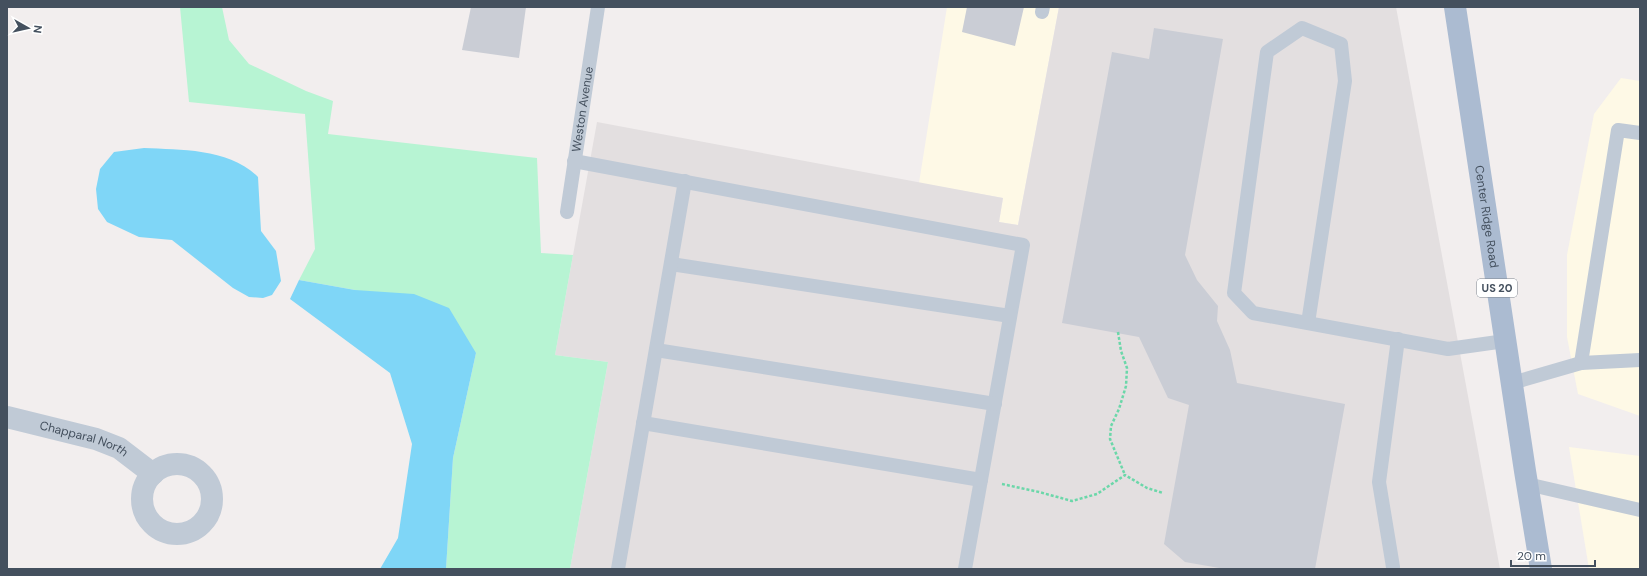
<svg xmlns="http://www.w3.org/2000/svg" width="1647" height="576" font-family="'DM Sans',sans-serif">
	<rect width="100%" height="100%" fill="#f2eeee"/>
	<g fill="#fef9e6">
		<path d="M947,7h112l-41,218 -19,-3 4,-24 -84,-15z"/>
		<path d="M1621,78l19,3v335l-62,-22 -11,-57v-82l27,-141z"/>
		<path d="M1569,447l71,9v113h-51z"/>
	</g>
	<path fill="#e3dfe0" d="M1059,7h337l104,562h-930l38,-207 -53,-7 42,-233 406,76 -4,24 19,3z"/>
	<path fill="#b7f4d3" d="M180,7h42l7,33 20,24 57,27 27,10 -5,33 209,24 4,95 32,2 -18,100 53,7 -38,207h-124l7,-111 23,-105 -121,-63 -56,-10 16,-31 -10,-135 -116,-12z"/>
	<g fill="#7fd6f7">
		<path d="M144,148c37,2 85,0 114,29l3,54 15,20 5,30 -9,14 -9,3 -14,-1 -16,-9 -61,-48 -33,-3 -32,-15 -9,-13 -2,-20 4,-20 14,-17z"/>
		<path d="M299,280l56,10 59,4 35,14 27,45 -23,105 -7,111h-66l18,-31 14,-94 -22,-71 -100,-74z"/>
	</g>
	<g fill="#cacdd5">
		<path d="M471,7h55l-7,51 -57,-8z"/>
		<path d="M967,7h57l-9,39 -53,-14z"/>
		<path d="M1154,28l69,11 -38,216 12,25 21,26 -1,15 13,29 7,33 108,21 -30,165h-90l-40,-7 -21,-18 25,-139 -21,-7 -29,-61 -77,-14 50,-271 37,7z"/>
	</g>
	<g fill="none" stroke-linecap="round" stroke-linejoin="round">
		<g stroke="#6bd7a9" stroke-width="2.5" stroke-dasharray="3 2" stroke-linecap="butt">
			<path d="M1118,332l3,19 6,17 -1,18 -7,23 -8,17 -1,13 15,36"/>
			<path d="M1002,484l37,8 33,9 25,-7 28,-19 22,13 16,5"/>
		</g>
		<g stroke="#c0cad6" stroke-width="14">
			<path d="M1042,12l1,-5"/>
			<path d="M574,161l449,84 -58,324"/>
			<path id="s1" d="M567,212l31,-205"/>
			<path d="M671,264l339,52"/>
			<path d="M1308,323l37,-242 -4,-37 -39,-16 -35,24 -33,241 19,20 195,36 57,-8"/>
			<path d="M656,350l339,54"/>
			<path d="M1581,363l37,-233 22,3"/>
			<path d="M1512,383l69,-20 59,-3"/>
			<path d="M643,423l338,57"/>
			<path d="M1527,484l113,26"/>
			<path d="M1393,567l-14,-85 19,-143"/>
			<path d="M618,569l67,-388"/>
		</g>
		<g stroke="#c0cad6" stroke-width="22">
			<path id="s2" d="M7,417l89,22 23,9 34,26"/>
			<circle cx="177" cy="499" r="35"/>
		</g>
		<path stroke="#abbbd1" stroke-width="22" id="s3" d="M1455,7l70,464 16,98"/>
	</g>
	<g text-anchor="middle" stroke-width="4" stroke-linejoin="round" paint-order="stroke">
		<rect fill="#fff" stroke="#7c848e" stroke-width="1" x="1477" y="279" width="40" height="18" rx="3"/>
		<g font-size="11" font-weight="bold" fill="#44505e">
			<text x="1497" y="292">US 20</text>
		</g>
		<g font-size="12" fill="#44505e" stroke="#fff">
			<text dy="4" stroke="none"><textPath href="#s1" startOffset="104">Weston Avenue</textPath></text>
			<text dy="4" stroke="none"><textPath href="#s3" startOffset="212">Center Ridge Road</textPath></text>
			<text dy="4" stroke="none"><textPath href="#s2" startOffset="80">Chapparal North</textPath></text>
		</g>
	</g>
	<rect width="1647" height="576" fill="none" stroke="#44505e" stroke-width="16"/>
	<g transform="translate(28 28) rotate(98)" stroke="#ffffff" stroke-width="3" paint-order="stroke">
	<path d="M0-3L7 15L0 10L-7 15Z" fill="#44505e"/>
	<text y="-6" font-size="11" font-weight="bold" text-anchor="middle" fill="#44505e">N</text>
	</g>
	<path d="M1511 560v6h84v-6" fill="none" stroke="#44505e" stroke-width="2"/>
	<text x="1517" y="560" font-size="12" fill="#44505e" stroke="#ffffff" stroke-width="3" paint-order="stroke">20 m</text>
</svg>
